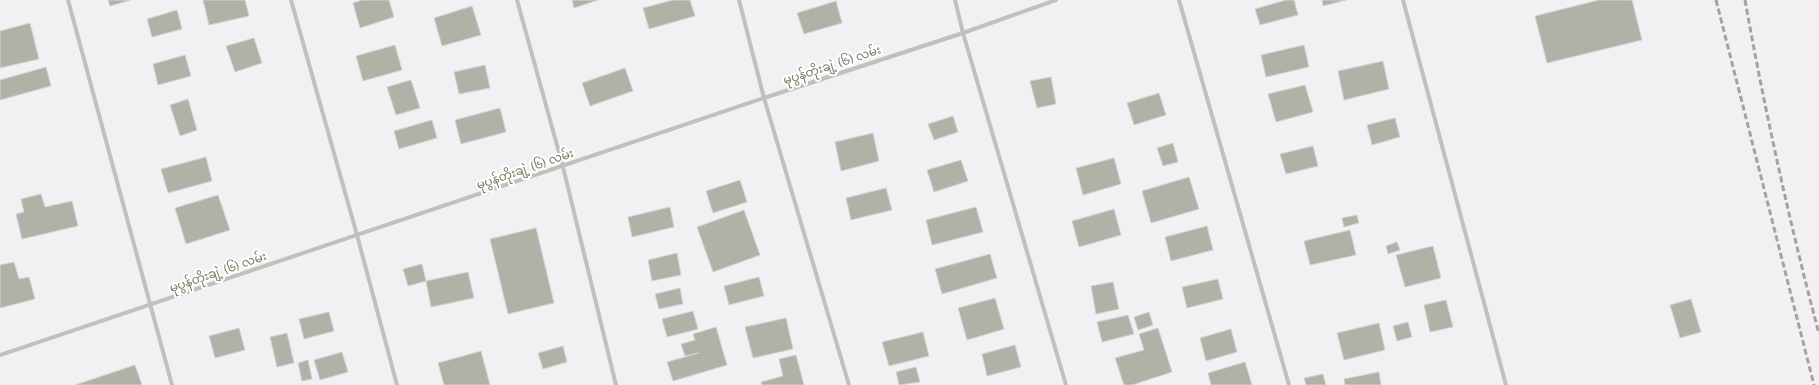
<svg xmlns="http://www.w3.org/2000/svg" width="1819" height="385" font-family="'Public Sans','Noto Sans Myanmar',sans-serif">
	<rect width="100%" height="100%" fill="#f2f0f3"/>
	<g fill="#b2b1a8" stroke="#d4d3d4">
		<path d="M108,0h23l-21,6z"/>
		<path d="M203,0h42l4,16 -40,9z"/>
		<path d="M362,0h27l5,17 -34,11 -7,-25z"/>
		<path d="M572,0h26l-24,8z"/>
		<path d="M673,0h17l5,16 -46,13 -6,-21z"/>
		<path d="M1286,0h8l4,15 -38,10 -5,-16z"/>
		<path d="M1322,0h24l-23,6z"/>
		<path d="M1599,0h33l10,40 -95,23 -12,-47z"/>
		<path d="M836,1l6,22 -38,11 -7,-21z"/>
		<path d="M472,6l9,29 -39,11 -8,-28z"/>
		<path d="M177,10l5,19 -30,8 -5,-18z"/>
		<path d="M30,23l9,36 -39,9v-37z"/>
		<path d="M254,38l8,25 -27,9 -9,-26z"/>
		<path d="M395,45l7,25 -39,11 -7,-25z"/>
		<path d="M1304,45l5,22 -43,10 -5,-22z"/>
		<path d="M185,55l6,21 -33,9 -5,-21z"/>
		<path d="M1383,61l6,28 -45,11 -6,-29z"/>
		<path d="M485,65l5,23 -31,6 -5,-22z"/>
		<path d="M46,67l5,19 -51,14v-20z"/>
		<path d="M625,68l8,23 -43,15 -8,-23z"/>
		<path d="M1051,77l5,27 -19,4 -7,-27z"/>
		<path d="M411,80l9,28 -24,7 -9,-28z"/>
		<path d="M1305,85l8,27 -37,10 -8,-28z"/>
		<path d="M1159,93l7,22 -32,10 -7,-22z"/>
		<path d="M188,99l9,31 -17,6 -10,-31z"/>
		<path d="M500,108l6,24 -45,12 -6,-24z"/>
		<path d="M953,116l5,16 -24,8 -6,-16z"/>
		<path d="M1395,118l5,19 -28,8 -5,-20z"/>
		<path d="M432,120l5,18 -38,11 -5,-18z"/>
		<path d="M873,133l6,28 -38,10 -6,-29z"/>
		<path d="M1173,143l5,19 -15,4 -6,-18z"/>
		<path d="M1313,146l5,20 -32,8 -6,-20z"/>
		<path d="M206,157l6,24 -44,12 -7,-24z"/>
		<path d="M1114,158l7,26 -38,11 -7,-27z"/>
		<path d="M961,160l7,21 -34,11 -7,-22z"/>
		<path d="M1189,177l10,32 -48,14 -9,-32z"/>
		<path d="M740,180l7,22 -34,11 -7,-22z"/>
		<path d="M886,188l6,22 -41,10 -5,-22z"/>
		<path d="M41,194l4,13 27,-6 6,25 -56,13 -6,-25 8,-2 -3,-13z"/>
		<path d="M218,195l12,35 -44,14 -11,-36z"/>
		<path d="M670,207l4,20 -42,10 -4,-20z"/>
		<path d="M976,207l7,25 -51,13 -6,-25z"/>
		<path d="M1114,209l7,26 -42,12 -7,-26z"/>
		<path d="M744,210l16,45 -47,17 -16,-45z"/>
		<path d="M1357,215l2,8 -15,4 -2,-9z"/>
		<path d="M1207,226l6,24 -42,11 -6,-24z"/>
		<path d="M536,228l18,75 -46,11 -18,-75z"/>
		<path d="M1350,230l6,25 -46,10 -6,-24z"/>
		<path d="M1397,242l3,8 -12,4 -2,-8z"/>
		<path d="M1433,246l8,32 -36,9 -9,-32z"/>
		<path d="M677,253l4,22 -29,6 -4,-21z"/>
		<path d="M990,254l7,24 -55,16 -7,-25z"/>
		<path d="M14,262l5,17 10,-2 6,22 -35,9v-43z"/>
		<path d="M422,264l4,17 -18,5 -5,-17z"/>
		<path d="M468,272l6,26 -43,9 -5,-26z"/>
		<path d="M759,277l5,19 -35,9 -5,-19z"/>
		<path d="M1218,279l5,20 -36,9 -5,-21z"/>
		<path d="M1113,282l6,27 -23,5 -5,-28z"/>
		<path d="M680,288l3,16 -24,5 -4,-15z"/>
		<path d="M995,298l9,31 -37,11 -9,-32z"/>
		<path d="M1691,299l10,33 -21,6 -10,-33z"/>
		<path d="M1446,300l7,27 -23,5 -6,-27z"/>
		<path d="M693,311l5,18 -31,8 -5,-18z"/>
		<path d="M329,312l5,19 -30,8 -5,-20z"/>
		<path d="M1149,312l4,13 -15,5 -4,-13z"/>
		<path d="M1128,315l6,19 -32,8 -5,-20z"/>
		<path d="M786,318l7,31 -40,9 -8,-31z"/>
		<path d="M1408,322l4,15 -15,4 -4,-15z"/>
		<path d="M1379,323l6,27 -41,10 -7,-27z"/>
		<path d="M716,327l11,38 -54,16 -6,-19 32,-9 -14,3 -4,-12 14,-4 -2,-6z"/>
		<path d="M239,328l6,22 -30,8 -6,-22z"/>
		<path d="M1158,328l14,44 -40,13h-8l-9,-27 29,-8 -5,-16z"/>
		<path d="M1231,329l6,23 -31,9 -6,-23z"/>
		<path d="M923,332l6,24 -40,10 -7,-24z"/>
		<path d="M287,333l7,30 -17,4 -7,-30z"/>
		<path d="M1015,345l6,22 -34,9 -5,-22z"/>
		<path d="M563,346l4,16 -24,7 -5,-16z"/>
		<path d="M481,351l9,34h-46l-6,-22z"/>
		<path d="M342,352l6,20 -28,8 -6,-20z"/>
		<path d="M796,355l8,30h-42l-1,-3 22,-6 -4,-17z"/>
		<path d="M308,360l4,19 -10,2 -4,-18z"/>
		<path d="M1245,362l7,23h-41l-3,-12z"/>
		<path d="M135,365l7,20h-67z"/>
		<path d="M916,367l4,15 -21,3 -3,-13z"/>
		<path d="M1379,372l2,13h-36l-1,-6z"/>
		<path d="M1323,374l3,11h-20l-2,-7z"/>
	</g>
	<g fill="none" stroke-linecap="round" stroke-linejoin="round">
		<g stroke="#c1c1bb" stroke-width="4">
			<path d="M68,0l104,385"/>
			<path d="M291,0l66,235 40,150"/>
			<path d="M517,0l46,167 53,218"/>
			<path d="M739,0l25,98 85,287"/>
			<path d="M955,0l8,33 103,352"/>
			<path d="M1179,0l110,385"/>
			<path d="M1403,0l103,385"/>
			<path d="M0,355l764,-257 199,-65 93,-33"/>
		</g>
		<g stroke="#a4a499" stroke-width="3" stroke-dasharray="6 3" stroke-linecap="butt">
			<path d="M1716,0l98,385"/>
			<path d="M1745,0c20,112 45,224 74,334"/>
		</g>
	</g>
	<g text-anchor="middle" stroke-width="4" stroke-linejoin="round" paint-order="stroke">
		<g font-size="12" fill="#787862" stroke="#fff">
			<text transform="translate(832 65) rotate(-18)" y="4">မုပွန်တိုးချဲ့ (၆) လမ်း</text>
			<text transform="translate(525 169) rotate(-19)" y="4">မုပွန်တိုးချဲ့ (၆) လမ်း</text>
			<text transform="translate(218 272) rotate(-19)" y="4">မုပွန်တိုးချဲ့ (၆) လမ်း</text>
		</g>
	</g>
</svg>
